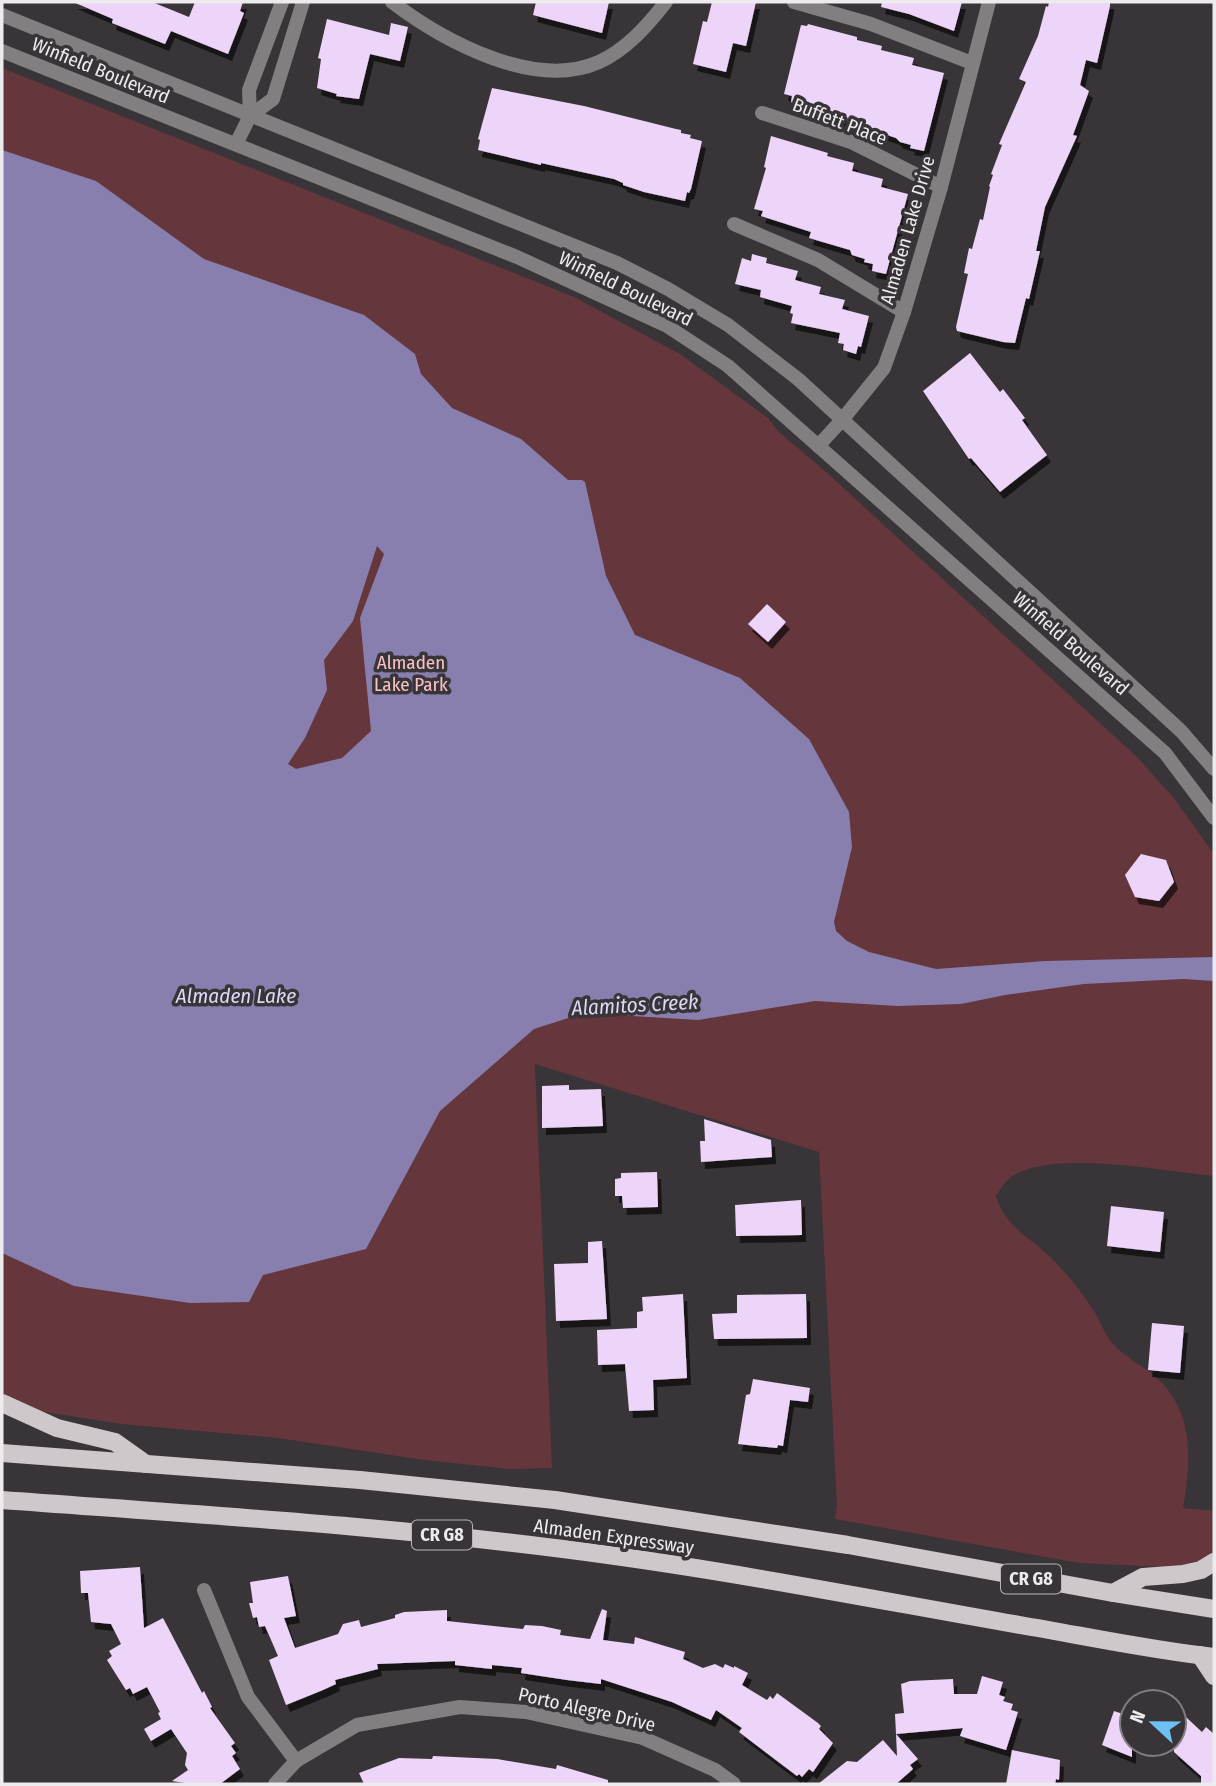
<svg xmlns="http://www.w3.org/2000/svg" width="1216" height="1786" font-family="'Fira Sans Condensed',sans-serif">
	<defs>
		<filter id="shadow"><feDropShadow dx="4" dy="7" stdDeviation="0" flood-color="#0009"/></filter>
	</defs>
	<rect width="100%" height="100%" fill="#393438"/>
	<path fill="#65363c" d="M2,68l572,229 106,57 88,64 10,13 47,40 312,286 36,40 41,57v322c-52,-5 -155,-26 -200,-1 -8,4 -13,14 -18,21 9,32 38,43 59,66 15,15 29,33 40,51 6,10 11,24 19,32 12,13 30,21 43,33 38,35 34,84 26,130l31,3v44l-24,10 -26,2 -85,-4 -244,-44 2,-13 -18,-354 -284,-88 17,404 -43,1 -85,-9 -146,-22 -157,-14 -82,-13 -37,4z"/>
	<path fill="#897fae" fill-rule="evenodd" d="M2,150l94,31 108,78 160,56 51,39 6,20 31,34 69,31 47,41h14l3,2 21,94 29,59 105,43 69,61 40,73 3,35 -18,75 2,9 11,10 22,11 67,17 109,-8 169,-4v24l-31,-2 -99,5 -79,11 -44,9 -64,2 -82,-5 -117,19 -114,-7 -50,16 -94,82 -74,138 -103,26 -14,27 -59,1 -116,-17 -72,-33zM377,546l7,8 -24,64 11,113 -29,27 -46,11 -8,-5 17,-26 22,-48 -3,-30 29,-39z"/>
	<g fill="#edd4f9" filter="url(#shadow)">
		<path d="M73,2h79l37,15 6,-15h48l-3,9 4,2 -16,41 -57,-23 -6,13 -53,-21 1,-4z"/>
		<path d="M536,2h73l-7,31 -69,-18z"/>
		<path d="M712,2h44l-10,44 -13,-3 -7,29 -33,-8 10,-43 4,1z"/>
		<path d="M882,2h80l-8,29 -45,-17 -28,-7z"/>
		<path d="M1049,2h61v4l-13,57 -11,-3 -6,25 9,6 -16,44 4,1 -32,71 -9,44h4l-11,48 -3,-1 -11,45 -12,-1 -46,-11 -1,-4 12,-53 -4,-1 5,-25 3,1 8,-30 3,1 7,-33 -1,-1 4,-11 -2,-1 11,-29 -3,-1 27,-62 -7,-3 19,-43 8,-30 2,1z"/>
		<path d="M327,19l62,16 2,-12 17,4 -8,34 -30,-7 -11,45 -23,-3 1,-2 -20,-6 4,-29 -3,-1z"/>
		<path d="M808,24l49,13v3l25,6 -1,4 33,8 -2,7 32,8 -20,78 -14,-3 1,-3 -11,-3 -4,-4 -57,-19v-3l-16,-6 -32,-8 1,-6 -8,-2 17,-69 6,1z"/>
		<path d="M492,88l92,18 92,23 5,1v3l10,2 -1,3 12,3 -11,48 -2,4 -2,-1 -2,9 -41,-9 -21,-7v-2l-9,-4 -73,-16v2l-63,-15 2,-10 -2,-1z"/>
		<path d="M771,136l57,17 -1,3 27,7 -2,8 31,8 -2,8 27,7 -22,80 -14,-3 1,-7 -9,-2 1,-3 -13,-4 -2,-5 -41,-12 2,-6 -50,-16 2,-5 -9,-2 12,-41 -2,-1z"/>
		<path d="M752,254l15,4 -1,5 32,8 -3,9 26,7 -2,7 26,6 -3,9 27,7 -8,31 -3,-1 -2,8 -13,-4 1,-6 -6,-1 2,-10 -49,-10 2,-9 -3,-1 2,-7 -32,-9 1,-7 -26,-6 7,-26 9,3z"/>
		<path d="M970,353l30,39 3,-3 22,29 -3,2 25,35 -47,37 -29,-34 -2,1 -46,-68z"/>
		<path d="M767,604l19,18 -18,20 -20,-18z"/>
		<path d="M1141,854l25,6 8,22 -15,19 -24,-4 -10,-22z"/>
		<path d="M569,1085v5l32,-1 2,37 -61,2v-42z"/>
		<path d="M704,1119l67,21 1,17 -71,5 -1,-21h5z"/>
		<path d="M657,1172l1,35 -35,1 -1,-12h-7v-17l6,-1v-5z"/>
		<path d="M801,1200l1,35 -66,1 -1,-31z"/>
		<path d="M1111,1206l53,6 -4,40 -53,-6z"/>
		<path d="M602,1241l5,78 -51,2 -2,-57 34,-1v-21z"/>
		<path d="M683,1294l4,84 -34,2 1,30 -25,1 -4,-47 -27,1 -1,-35 40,-2v-16l6,-1 -1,-14z"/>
		<path d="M806,1294l1,44 -93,1 -2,-25 25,-1v-18z"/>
		<path d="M1152,1323l32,3 -4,47 -32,-3z"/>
		<path d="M753,1379l57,9 -2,14 -18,-2 -7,46 -5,-1 -1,3 -39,-4 8,-49 4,-1z"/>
		<path d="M140,1567l4,61 19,-10 39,75 2,-2 8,16 -2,1 25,35 -4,3 5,7 -4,3 8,13 -20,15h-28l-20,-3 16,-11 -3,-5 2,-12 -16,-24 -20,12 -7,-12 17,-10 -3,-6 2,-1 -13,-25 -14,7 -3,-6 -4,2 -19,-30 5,-4 -3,-5 12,-7 -10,-20 -20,-2 -3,-29h-7l-1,-22z"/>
		<path d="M288,1576l8,40 -12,2 11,30 43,-14 5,-10 16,-4 2,7 34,-9v-3l9,-3 43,-2v11l76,8 2,-4 17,1 19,4 -1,5 30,4 12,-30 5,2 -4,29 31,4 1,-7 50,15 -2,7 20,9 12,-4 8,4 2,-4 9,4v-2l14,7 -6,12 25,15 3,-4 3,3 4,-6 41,30 3,3 -2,3 14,14 -20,29 -4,-3 -7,8 -3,-3 -2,2 -58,-44 3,-4 -26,-18 -5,10 -39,-18 -71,-23v5l-34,-4 -46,-7 1,-5 -30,-3v4l-37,-4v-4l-78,3 1,5 -43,11 1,4 -13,6 -37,15 -17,-45 9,-4 -13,-30 -6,1 -2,-10 -4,1 -4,-15h4l-3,-21z"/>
		<path d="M982,1676l21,6 -4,13 6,2 -2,4 10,3 -2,6 7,2 -12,38 -46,-14 3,-8 -67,6 -1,-20 9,-1 -3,-29 9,-3 43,-2 1,15h23z"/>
		<path d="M1174,1706l28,26 4,-5 8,7v50h-13v-8l-27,-24z"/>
		<path d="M1114,1711l18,6v40l-30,-12z"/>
		<path d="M896,1734l22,25 -8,6 3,4 -17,15h-78l29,-23 10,1 26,-22 14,16z"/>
		<path d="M1012,1750l48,10 -1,20 -3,-1 -1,5h-49z"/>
		<path d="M433,1756l64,3 59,10 1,-4 51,15v4h-244l-5,-11 40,-15 33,1z"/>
	</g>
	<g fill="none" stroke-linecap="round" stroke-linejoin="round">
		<g stroke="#827f80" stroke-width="14">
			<path d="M392,2c50,38 142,89 207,60 27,-12 49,-37 67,-60"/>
			<path d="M794,2l77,22 101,39"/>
			<path d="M2,15l615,248 51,26 60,36 70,54 383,352 33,38"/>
			<path d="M2,51l515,206 150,69 61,40 437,387 49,65"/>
			<path d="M762,113l89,29 90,45"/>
			<path d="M250,116l-1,-26 33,-88"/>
			<path d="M236,144l14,-28 23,-17 30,-97"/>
			<path d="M734,224l84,36 86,52"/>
			<path d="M842,420l42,-52 20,-56 37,-125 48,-185"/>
			<path d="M204,1590l44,107 48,64"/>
			<path d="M275,1784l21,-23 61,-36 103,-18 66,5 117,26 72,32 19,14"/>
		</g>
		<path stroke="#827f80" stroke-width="14" d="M818,446l24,-26"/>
		<g stroke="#cec8ca" stroke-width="18">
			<path d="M2,1403l55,25 58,14 31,22"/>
			<path d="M2,1453l358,27 195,20 293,45 265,48 101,16"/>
			<path d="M2,1500c202,15 405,27 606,55 138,19 275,46 412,70 65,11 129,25 194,32"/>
			<path d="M1113,1593l30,-16 40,-3 18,-4 13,-8"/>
			<path d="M1200,1655l14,21"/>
		</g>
	</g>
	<g text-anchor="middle" stroke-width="7" stroke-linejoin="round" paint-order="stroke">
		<g fill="#393438" stroke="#b8b4b7" stroke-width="2">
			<rect x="412" y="1520.5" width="60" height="29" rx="5"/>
			<rect x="1001" y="1564.5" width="60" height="29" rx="5"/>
		</g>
		<g font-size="18" font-weight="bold" fill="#eeebee">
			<text x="442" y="1541">CR G8</text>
			<text x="1031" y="1585">CR G8</text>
		</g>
		<g font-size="19" fill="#eeebee" stroke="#393438">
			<text transform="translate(101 70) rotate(22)" y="7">Winfield Boulevard</text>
			<text transform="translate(840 121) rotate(21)" y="7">Buffett Place</text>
			<text transform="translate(907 230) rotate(-74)" y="7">Almaden Lake Drive</text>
			<text transform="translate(626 288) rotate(26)" y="7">Winfield Boulevard</text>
			<text transform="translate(1071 643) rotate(41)" y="7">Winfield Boulevard</text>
			<text transform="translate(614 1536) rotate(8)" y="7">Almaden Expressway</text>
			<text transform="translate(587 1709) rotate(13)" y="7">Porto Alegre Drive</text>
		</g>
		<g font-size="19" fill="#f7c2c6" stroke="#393438">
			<text x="411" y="669">Almaden<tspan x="411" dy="22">Lake Park</tspan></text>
		</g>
		<g font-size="21" font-style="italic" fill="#ddd8f5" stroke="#393438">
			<text x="236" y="1003">Almaden Lake</text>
			<text transform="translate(635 1005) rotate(-3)" y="7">Alamitos Creek</text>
		</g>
	</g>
	<rect width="1216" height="1786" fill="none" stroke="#eeebee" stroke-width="7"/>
	<g transform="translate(1153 1723) rotate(292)"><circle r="33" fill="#393438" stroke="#817d81" stroke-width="2"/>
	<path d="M0-5L12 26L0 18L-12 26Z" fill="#6dc2f3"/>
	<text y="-10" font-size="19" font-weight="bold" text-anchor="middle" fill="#eeebee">N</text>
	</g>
</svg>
